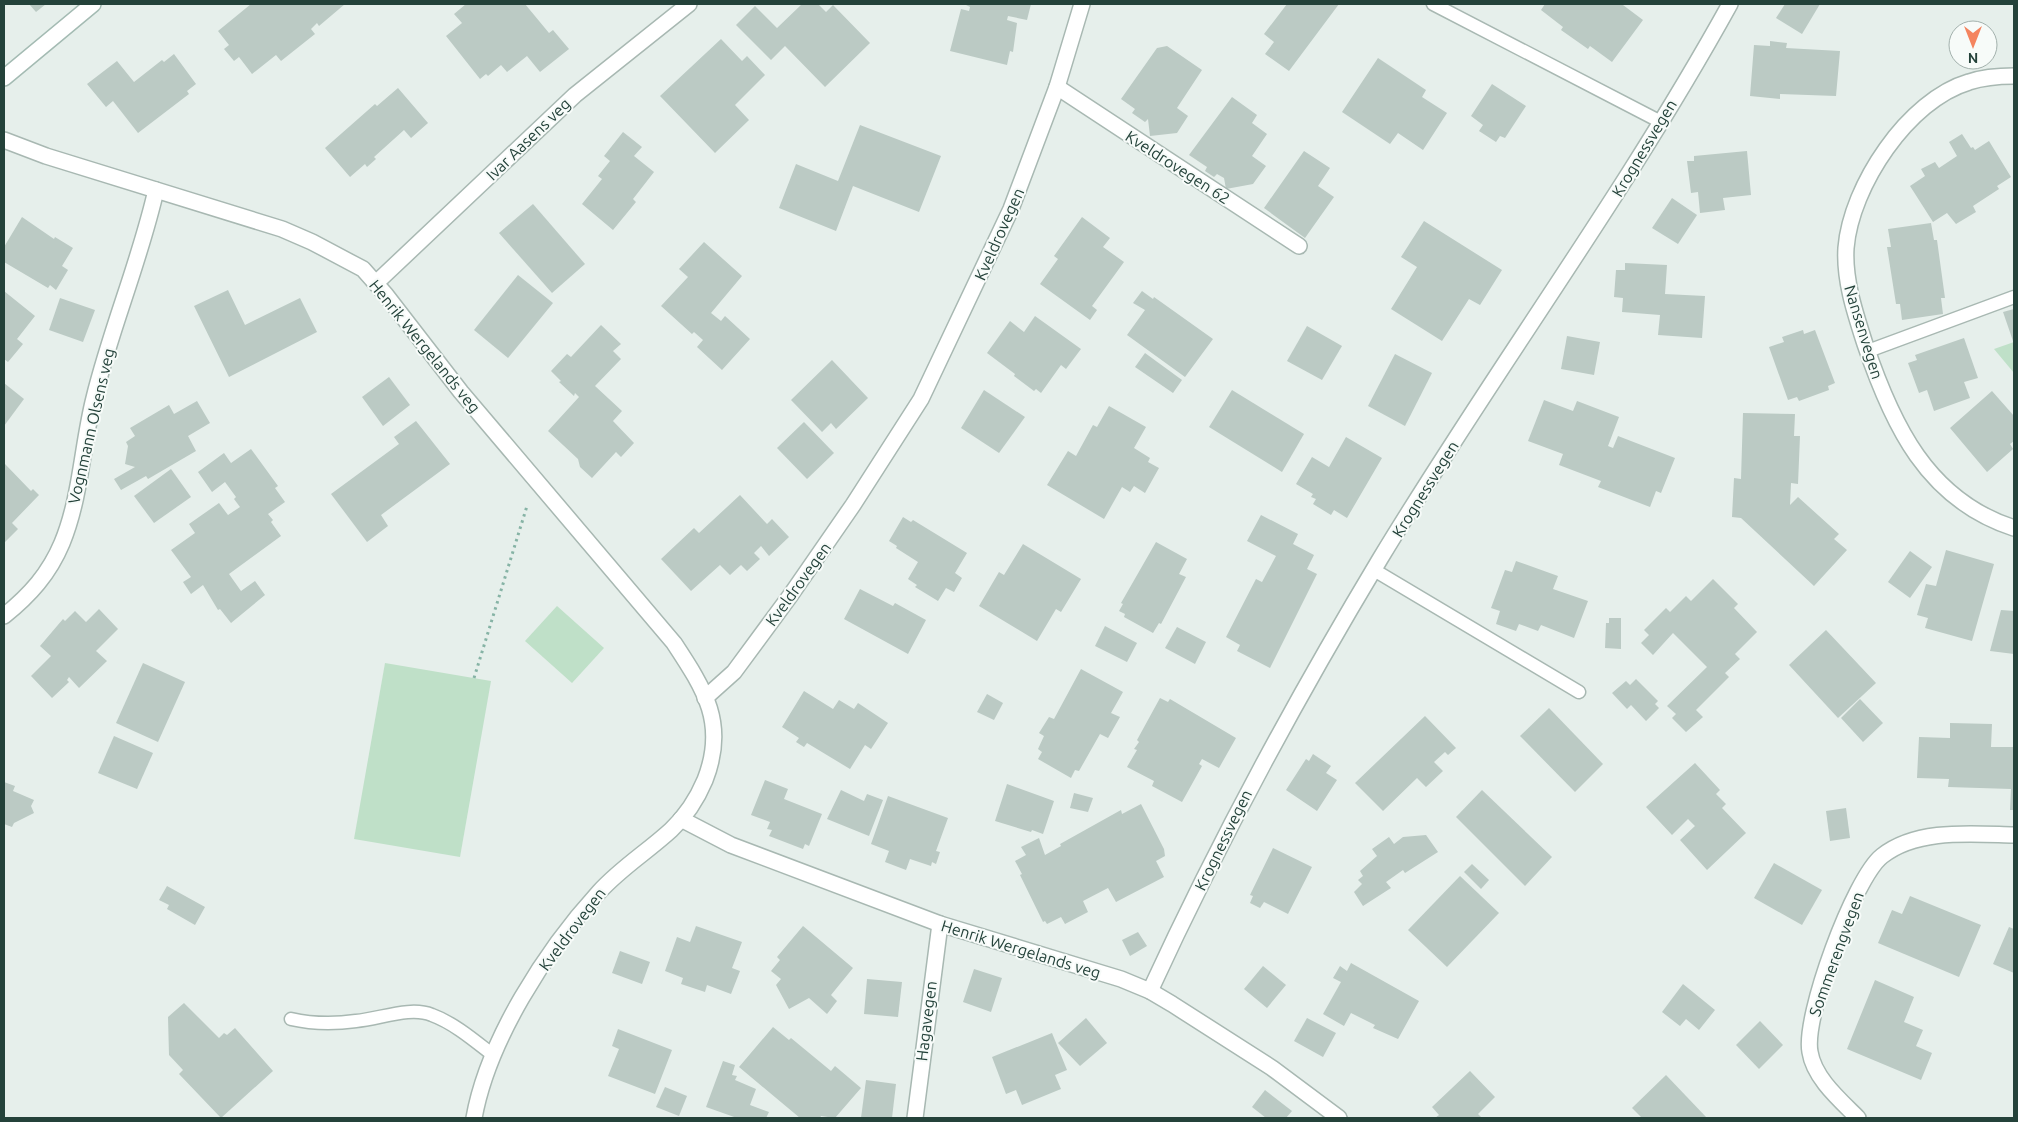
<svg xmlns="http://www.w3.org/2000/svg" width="2018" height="1122" font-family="Ubuntu,sans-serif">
	<rect width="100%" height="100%" fill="#e6efeb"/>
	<g fill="#bfe0c8">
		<path d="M2014,342v31l-20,-24z"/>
		<path d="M557,606l47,42 -32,35 -47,-42z"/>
		<path d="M385,663l106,18 -31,176 -106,-18z"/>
	</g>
	<g fill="#bbcac4">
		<path d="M29,4h17l-10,8z"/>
		<path d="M251,4h94l-26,22 -2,-3 -6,6 4,5 -34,27 -5,-6 -24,19 -13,-17 -5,4 -10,-12 5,-4 -11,-14z"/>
		<path d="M466,4h59l24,29 4,-3 16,19 -29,23 -13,-16 -20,16 -6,-7 -13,11 -2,-2 -6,5 -34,-43 16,-13 -8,-9z"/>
		<path d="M802,4h16l8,8 7,-7 37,38 -45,44 -40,-41 -14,14 -35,-35 19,-19 22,22z"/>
		<path d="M964,4h67l-4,16 -19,-4 -1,4 10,3 -4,29 -3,-1 -3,14 -57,-14 11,-42 8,2 1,-4z"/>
		<path d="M1287,4h52l-50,67 -24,-17 9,-12 -10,-8z"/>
		<path d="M1545,4h79l-1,1 20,15 -31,42 -22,-16 -2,3 -27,-19 2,-3 -22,-17z"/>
		<path d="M1785,4h35l-18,30 -26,-16z"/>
		<path d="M721,39l21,22 5,-5 18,19 -30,30 14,15 -34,33 -55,-57z"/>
		<path d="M1770,41l17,2 -1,5 54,3 -4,45 -56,-2v5l-30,-3 4,-51 16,1z"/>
		<path d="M1167,46l35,24 -25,38 11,8 -11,17 -27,3 -2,-17 -3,3 -13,-9 3,-4 -14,-10 36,-51z"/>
		<path d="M174,54l22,30 -9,7 2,3 -51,39 -25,-32 -7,6 -19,-23 30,-23 17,21 28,-22 2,2z"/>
		<path d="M1378,58l48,32 -4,7 25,16 -24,37 -25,-17 -8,11 -48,-32z"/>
		<path d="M1492,84l34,22 -21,32 -5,-2 -4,6 -17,-11 4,-6 -12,-9z"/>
		<path d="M398,88l30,35 -17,15 -7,-8 -30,27 2,2 -9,8 -2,-3 -15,13 -25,-29 50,-44 2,2z"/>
		<path d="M1232,97l25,18 -5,8 15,11 -15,22 14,10 -13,18 -27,5 -2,-11 -7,-4 -3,3 -9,-6 2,-4 -18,-12z"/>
		<path d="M860,125l81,31 -22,56 -66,-26 -17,45 -57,-23 17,-44 42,17z"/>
		<path d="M623,132l19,15 -8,9 20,16 -21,27 3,3 -23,28 -31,-26 20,-25 -4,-3 12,-15 -6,-5z"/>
		<path d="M1962,134l9,14 2,-1 2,3 14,-9 22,36 -14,9 2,3 -26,17 3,6 -20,12 -9,-11 -14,9 -23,-36 15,-10 -4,-7 14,-7 4,6 18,-12 -8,-14z"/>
		<path d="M1304,151l26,17 -12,18 16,11 -29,41 -41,-30z"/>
		<path d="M1747,151l4,44 -28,3 2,12 -25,3 -2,-21 -7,1 -4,-32h7v-5z"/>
		<path d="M1672,198l25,17 -19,29 -26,-16z"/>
		<path d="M533,204l52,60 -33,29 -53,-60z"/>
		<path d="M22,217l32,22 1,-2 18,11 -11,18 6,4 -12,20 -6,-5 -2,3 -44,-26v-15z"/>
		<path d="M1082,217l28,21 -7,9 21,15 -32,44 5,4 -7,10 -50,-36 18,-25 -4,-3z"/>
		<path d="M1424,221l78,49 -22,35 -11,-6 -27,42 -51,-32 26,-42 -16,-10z"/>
		<path d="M1931,223l3,17h3l8,58h-4l2,16 -41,6 -2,-16h-4l-9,-57h4l-3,-18z"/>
		<path d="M704,242l38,34 -31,37 10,8 4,-5 25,23 -28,31 -25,-23 6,-7 -9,-8 -2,2 -31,-28 27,-29 -9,-8z"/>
		<path d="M1625,263l42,2 -2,29 40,2 -3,42 -44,-3 2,-20 -38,-3 1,-14 -9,-1 2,-27h9z"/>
		<path d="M518,275l35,28 -45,55 -34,-28z"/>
		<path d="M228,290l17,35 55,-27 17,34 -88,45 -35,-71z"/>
		<path d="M4,291l31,25 -18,23 6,5 -15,18 -4,-3z"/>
		<path d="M1142,291l11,8 1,-2 59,42 -28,38 -58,-42 18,-25 -12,-7z"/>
		<path d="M60,298l35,12 -12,32 -34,-12z"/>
		<path d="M2014,309v35l-11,-32z"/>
		<path d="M1035,316l46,33 -15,20 -5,-4 -20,28 -5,-4 -2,2 -20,-15 1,-2 -28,-21 23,-32 14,11z"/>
		<path d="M601,325l20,19 -8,7 8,8 -26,27 27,25 -9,10 21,22 -13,14 -5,-5 -24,26 -12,-11 -2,-8 -30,-28 31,-34 -4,-4 -1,3 -15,-14 2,-1 -10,-10 16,-17 4,3z"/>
		<path d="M1307,326l35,20 -20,34 -35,-19z"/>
		<path d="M1803,330l1,4 11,-4 20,53 -7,3 1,4 -30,11 -2,-4 -9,3 -19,-53 15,-5 -2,-5z"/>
		<path d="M1567,336l33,6 -6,33 -33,-6z"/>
		<path d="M1964,338l14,40 -14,4 6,16 -36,13 -7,-21 -8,3 -11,-30 9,-3 -2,-5z"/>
		<path d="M1145,353l37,27 -9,13 -38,-26z"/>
		<path d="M1395,354l37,19 -27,53 -37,-20z"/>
		<path d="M832,360l36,38 -32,31 -5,-6 -9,9 -31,-32z"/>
		<path d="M389,377l21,28 -27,21 -21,-29z"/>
		<path d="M4,383l20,16 -20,27z"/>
		<path d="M984,390l41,27 -26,36 -38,-25z"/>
		<path d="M1232,390l72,44 -22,38 -73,-45z"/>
		<path d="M1992,391l22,25v25l-4,3 3,5 -26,23 -37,-44z"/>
		<path d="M1544,400l29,11 4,-10 42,16 -11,29 5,2 5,-12 57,22 -14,35 -5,-2 -6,16 -52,-20 3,-6 -42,-16 4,-11 -35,-13z"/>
		<path d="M197,401l13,22 -22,13 8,15 -48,28 -2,-3 -25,14 -7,-11 21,-12 -10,-3 3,-18 -2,-4 9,-6 -5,-8 39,-23 5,9z"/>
		<path d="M1109,406l37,21 -12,21 16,10 -2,4 11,6 -14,25 -11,-7 -4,6 -8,-5 -18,32 -57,-34 21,-34 8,5 17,-31 4,2z"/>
		<path d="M1743,413l52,1 -1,22h6l-2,48 -7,-1 -1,22 8,-8 41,37 -5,5 13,11 -33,36 -73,-68 -9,-1 2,-39 7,1z"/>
		<path d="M416,421l34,43 -69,51 7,11 -21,16 -36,-48 68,-50 -5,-7z"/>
		<path d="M804,422l30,31 -27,26 -30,-31z"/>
		<path d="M1346,437l36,21 -35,60 -13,-8 -3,5 -18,-11 3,-5 -5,-2 2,-3 -17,-10 16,-27 17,10z"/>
		<path d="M251,449l27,37 -3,2 10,14 -17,12 5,6 -2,2 10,14 -52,38 12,17 14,-10 10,14 -34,28 -11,-14 -2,1 -15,-25 -12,9 -8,-12 8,-5 -20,-27 24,-17 -6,-9 30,-21 9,12 12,-8 -6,-8 2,-2 -11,-15 -13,10 -14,-20 26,-19 7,10z"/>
		<path d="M5,464l26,27 2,-2 6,6 -27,28 6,6 -14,14z"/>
		<path d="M171,469l20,28 -37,26 -20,-27z"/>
		<path d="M740,495l27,29 5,-5 17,18 -20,19 -8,-10 -7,7 6,6 -13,12 -6,-6 -11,10 -10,-10 -29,26 -30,-32 33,-31 5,5z"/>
		<path d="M1261,515l37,19 -5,10 21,11 -7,14 10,5 -47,94 -33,-17 3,-6 -14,-8 30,-58 6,3 14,-26 -29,-15z"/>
		<path d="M903,517l8,5 2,-2 54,33 -12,20 7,5 -8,14 -8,-4 -8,13 -23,-14 2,-2 -9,-6 10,-17 -22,-14 1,-2 -8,-5z"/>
		<path d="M1156,542l31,17 -8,15 7,3 -25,47 -2,-1 -6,10 -29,-16 1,-3 -6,-3 4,-7 -2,-1z"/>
		<path d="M1023,544l58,35 -20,33 -5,-3 -19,32 -58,-35 20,-34 5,3z"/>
		<path d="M1946,550l48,14 -22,77 -47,-13 3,-10 -11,-3 9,-31 10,2z"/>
		<path d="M1910,551l22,16 -22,31 -22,-16z"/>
		<path d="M1516,561l42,15 -5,13 35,12 -14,37 -33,-13 -3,6 -19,-7 -3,7 -20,-7 4,-13 -9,-3 14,-38 7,2z"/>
		<path d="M1713,579l25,25 -4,4 23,24 -22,22 5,5 -15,14 4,4 -33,33 7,7 -17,15 -14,-14 4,-4 -9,-8 40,-39 -34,-34 -20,22 -12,-12 8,-8 -5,-5 22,-22 4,4 16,-16 5,5z"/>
		<path d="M860,589l33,17 2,-3 31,17 -18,34 -64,-35z"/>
		<path d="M99,609l19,20 -22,22 11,10 -28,27 -10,-11 -2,3 2,2 -17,16 -21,-22 20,-20 -11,-10 23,-27 2,2 10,-10 11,11z"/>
		<path d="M2001,610l13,1v43l-24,-3z"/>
		<path d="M1609,618h12v31l-16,-1 1,-25h3z"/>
		<path d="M1105,626l32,17 -10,19 -32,-16z"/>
		<path d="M1177,627l29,15 -11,22 -30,-16z"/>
		<path d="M1826,630l50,53 -38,35 -49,-53z"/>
		<path d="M143,663l42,19 -27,60 -42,-19z"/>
		<path d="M1081,669l42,23 -12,21 9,4 -12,21 -8,-4 -21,37 -4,-1 -4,8 -33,-19 4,-7 -4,-3 6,-13 -5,-3 10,-16 5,2z"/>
		<path d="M1636,679l22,22 -3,3 4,4 -13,13 -15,-16 -4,4 -15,-16 14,-12 4,4z"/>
		<path d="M804,691l29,18 6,-9 15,9 4,-6 30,20 -17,26 -6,-4 -15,24 -43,-26 -3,4 -8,-5 3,-4 -17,-11z"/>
		<path d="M987,694l16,9 -9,17 -17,-8z"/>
		<path d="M1160,698l8,4 2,-3 66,39 -17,30 -17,-9 -3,5 3,2 -20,36 -30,-16 2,-5 -27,-14 10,-17 -3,-1 5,-7 -2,-2z"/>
		<path d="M1860,699l23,24 -20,19 -22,-24z"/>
		<path d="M1549,708l54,56 -28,28 -55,-56z"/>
		<path d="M1425,716l31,32 -8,7 -3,-3 -11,10 9,9 -17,16 -9,-9 -34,33 -28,-28z"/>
		<path d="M1950,723l42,1 -1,23h23v63h-4l1,-21 -63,-2 1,-8 -32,-1 2,-41 31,1z"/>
		<path d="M114,736l39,17 -16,36 -39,-16z"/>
		<path d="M1313,754l18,12 -5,7 11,7 -20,31 -31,-21 20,-31 3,2z"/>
		<path d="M1695,763l25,27 -4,4 10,10 -4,4 24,25 -39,37 -27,-30 15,-14 -7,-7 -16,16 -26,-28z"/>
		<path d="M765,780l23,9 -4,10 38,15 -13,32 -4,-2 -2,5 -34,-13 3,-6 -5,-1 3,-7 -19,-7z"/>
		<path d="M4,782l11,4 -2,5 21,9 -3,6 3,7 -20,10 -2,4 -8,-3z"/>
		<path d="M1007,784l47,17 -11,33 -11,-4 -1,2 -36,-11z"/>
		<path d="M841,790l23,11 3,-7 16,6 -14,36 -42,-17z"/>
		<path d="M1482,790l70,67 -27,29 -69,-69z"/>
		<path d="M1074,793l19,5 -5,14 -18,-4z"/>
		<path d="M888,796l60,22 -12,33 4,1 -4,12 -4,-2 -1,4 -21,-7 -4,11 -21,-8 4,-11 -18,-7z"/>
		<path d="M1141,804l23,45 1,7 -9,5 8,16 -48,25 -8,-14 -25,13 5,11 -23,12 -4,-7 -14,7 -2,-3 -2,1 -23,-47 2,-1 -7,-13 11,-6 -5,-8 18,-9 6,17 16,-9 -1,-2 52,-29 9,-5 1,4z"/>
		<path d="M1846,808l4,30 -20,3 -4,-30z"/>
		<path d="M1426,835l12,17 -33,21 -2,-3 -17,12 5,6 -28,18 -9,-14 8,-8 -4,-4 5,-4 -3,-5 17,-15 -5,-7 17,-12 5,7 9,-7z"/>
		<path d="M1273,848l39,19 -24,47 -24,-12 -4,6 -10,-5 3,-7 -3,-1z"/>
		<path d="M1774,863l48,27 -20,35 -48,-27z"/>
		<path d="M1472,864l17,16 -8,9 -17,-17z"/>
		<path d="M1460,876l39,37 -52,54 -39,-37z"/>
		<path d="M167,886l38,21 -10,18 -28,-16 2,-4 -10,-5z"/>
		<path d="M1910,896l71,29 -22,52 -81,-34 14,-33 10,4z"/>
		<path d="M696,926l46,16 -10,26 8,3 -9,23 -24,-9 -2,7 -24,-8 2,-6 -18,-7 12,-34 13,5z"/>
		<path d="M803,926l50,42 -22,27 6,6 -10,13 -18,-16 -20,11 -13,-24 5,-6 -10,-8 9,-11 -3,-3z"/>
		<path d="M2009,927l5,2v44l-21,-9z"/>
		<path d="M1138,932l9,14 -17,10 -8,-16z"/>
		<path d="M620,951l30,11 -8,22 -30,-11z"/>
		<path d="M1351,963l68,38 -21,38 -25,-11 2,-3 -24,-12 -7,13 -21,-12 18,-32 -8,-4 7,-12 7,5z"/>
		<path d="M1263,966l23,19 -19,23 -23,-19z"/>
		<path d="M974,969l28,9 -11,34 -28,-10z"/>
		<path d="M867,979l35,3 -4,35 -34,-3z"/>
		<path d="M1875,980l39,17 -10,25 19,8 -7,16 16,7 -11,27 -74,-31z"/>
		<path d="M1683,984l32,26 -16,20 -13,-11 -6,7 -18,-14z"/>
		<path d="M184,1003l35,35 5,-5 3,2 8,-7 38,43 -52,47 -42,-44 4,-4 -14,-15 -1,-38z"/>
		<path d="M1086,1018l21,25 -27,23 -22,-23z"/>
		<path d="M1307,1018l29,15 -13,24 -29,-16z"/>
		<path d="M1760,1021l23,24 -24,24 -23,-24z"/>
		<path d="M773,1027l16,13 2,-2 40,33 4,-5 26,22 -26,30 -14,-2 -1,2h-20l-61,-51z"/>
		<path d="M618,1029l54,21 -17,44 -47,-18 11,-27 -7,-3z"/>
		<path d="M1052,1033l15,37 -12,5 6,14 -39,16 -6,-15 -10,4 -14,-37z"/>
		<path d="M723,1061l12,4 -3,10 5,1 -2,4 21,9 -6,16 19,7 -3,6h-29l-31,-11z"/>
		<path d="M1470,1071l25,26 -17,17 4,4h-47l4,-3 -7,-8z"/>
		<path d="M1666,1075l41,43h-65l-10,-10z"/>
		<path d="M866,1080l30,4 -4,34h-31z"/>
		<path d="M665,1087l22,9 -8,20 -23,-9z"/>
		<path d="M1265,1090l27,21 -6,7h-20l-14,-11z"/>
	</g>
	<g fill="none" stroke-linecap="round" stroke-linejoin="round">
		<defs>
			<g id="lane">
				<path d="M1433,4l228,118"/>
				<path d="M1868,351l146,-54"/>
				<path d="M1374,570l205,122"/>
				<path d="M291,1019c22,5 44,5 65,2 24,-2 54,-15 76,-6 22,8 43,26 61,40"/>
			</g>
			<g id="street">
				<path d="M2014,76c-15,0 -30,1 -45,6 -61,18 -118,104 -123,166 -2,32 9,65 19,96 27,80 62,156 149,184"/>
				<path d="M1057,87l242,159"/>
				<path d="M4,140l42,16 236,73 30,13 51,27 23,26 75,97 213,251c31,47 53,81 31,137 -8,19 -19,36 -34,50 -24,22 -49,37 -72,62 -53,58 -111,148 -125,226"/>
				<path d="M376,283l199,-188 114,-91"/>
				<path d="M4,616c26,-21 45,-42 58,-73 19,-46 20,-98 32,-145 17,-70 46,-137 62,-208"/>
				<path d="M705,698l29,-26 56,-76 63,-91 68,-106 90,-190 46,-122 25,-83"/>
				<path d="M681,819l50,26 209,79 181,55 29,12 22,13 100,64 67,50"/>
				<path d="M1150,991c68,-148 146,-292 230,-432 113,-187 244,-363 350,-555"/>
				<path d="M915,1118l25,-194"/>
				<path d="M1858,1118c-18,-18 -44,-40 -48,-66 -7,-35 44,-174 72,-196 35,-28 91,-22 132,-21"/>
			</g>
			<path id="secondary" d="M4,78l89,-74"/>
		</defs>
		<use href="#lane" stroke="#a8b8b2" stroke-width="15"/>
		<use href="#street" stroke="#a8b8b2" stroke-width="18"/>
		<use href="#secondary" stroke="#a4bbb3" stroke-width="18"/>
		<path stroke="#86b3a5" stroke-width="3" stroke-dasharray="2.5 4" stroke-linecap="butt" d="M474,678l53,-172"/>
		<use href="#lane" stroke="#fff" stroke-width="12"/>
		<use href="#street" stroke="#fff" stroke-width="15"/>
		<use href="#secondary" stroke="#fff" stroke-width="15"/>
	</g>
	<g text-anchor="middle" stroke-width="4" stroke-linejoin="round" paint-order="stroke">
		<g font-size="16" fill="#24423a" stroke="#f7fbf9">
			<text transform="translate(528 139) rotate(-44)" y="6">Ivar Aasens veg</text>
			<text transform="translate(1644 148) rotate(-59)" y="6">Krognessvegen</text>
			<text transform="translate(1178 167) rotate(33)" y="6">Kveldrovegen 62</text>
			<text transform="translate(999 234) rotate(-66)" y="6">Kveldrovegen</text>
			<text transform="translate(1864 332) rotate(73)" y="6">Nansenvegen</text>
			<text transform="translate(425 346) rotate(51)" y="6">Henrik Wergelands veg</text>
			<text transform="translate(91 426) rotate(-77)" y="6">Vognmann Olsens veg</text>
			<text transform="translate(1425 489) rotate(-58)" y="6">Krognessvegen</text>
			<text transform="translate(798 584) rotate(-54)" y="6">Kveldrovegen</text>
			<text transform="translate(1223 840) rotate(-64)" y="6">Krognessvegen</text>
			<text transform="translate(572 929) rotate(-53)" y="6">Kveldrovegen</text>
			<text transform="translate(1021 949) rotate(17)" y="6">Henrik Wergelands veg</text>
			<text transform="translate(1836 954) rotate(-70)" y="6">Sommerengvegen</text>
			<text transform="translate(926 1021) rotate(-83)" y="6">Hagavegen</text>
		</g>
	</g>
	<rect width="2018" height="1122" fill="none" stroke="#24423a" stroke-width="10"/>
	<g transform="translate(1973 45) rotate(180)"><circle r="24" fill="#f7fbf9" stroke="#a3b1ad"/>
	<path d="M0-4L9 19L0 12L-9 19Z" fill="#f4845f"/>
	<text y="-8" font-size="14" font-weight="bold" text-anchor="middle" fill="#24423a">N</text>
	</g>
</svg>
